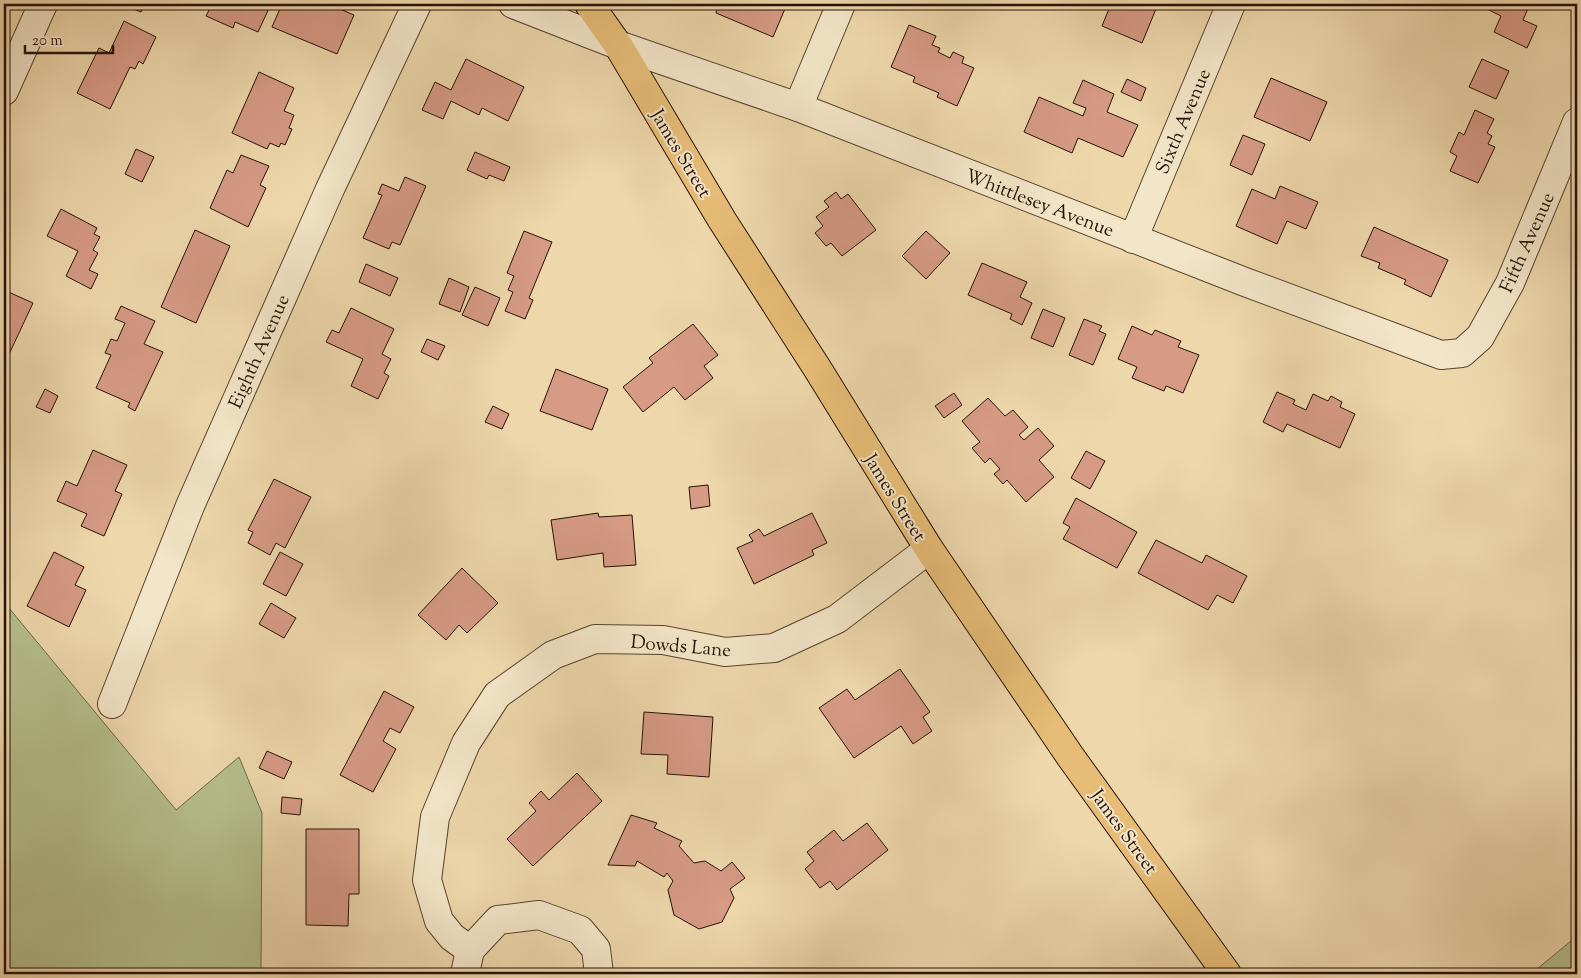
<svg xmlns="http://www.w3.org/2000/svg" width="1581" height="978" font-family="'Sorts Mill Goudy',serif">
	<rect width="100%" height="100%" fill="#edd7ab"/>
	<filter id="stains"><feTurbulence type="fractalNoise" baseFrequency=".004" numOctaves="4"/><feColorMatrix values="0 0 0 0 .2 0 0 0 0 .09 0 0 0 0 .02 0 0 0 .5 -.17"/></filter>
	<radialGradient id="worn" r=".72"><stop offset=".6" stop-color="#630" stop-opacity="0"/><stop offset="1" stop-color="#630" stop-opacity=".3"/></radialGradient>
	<g fill="#b5bf8b" stroke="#6e6848">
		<path d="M4,602l172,208 63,-53 23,56 -1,155 1,6h-258z"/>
		<path d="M1577,936v38h-46z"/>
	</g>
	<g fill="#d69a85" stroke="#271206">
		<path d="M121,4h24l-4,8z"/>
		<path d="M196,4h75l-13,28 -23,-10 -2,6 -27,-12 3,-6z"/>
		<path d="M282,4h46l26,11 -17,39 -65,-27z"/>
		<path d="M705,4h82l-14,33 -57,-24 1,-4z"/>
		<path d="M1111,4h47l-16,39 -40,-17z"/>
		<path d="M1490,4h40l-7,16 14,6 -10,22 -33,-16 7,-16 -14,-7z"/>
		<path d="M124,21l32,16 -13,27 -4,-3 -4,8 -5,-2 -20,42 -33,-16 22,-45 10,5z"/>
		<path d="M909,25l27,11 -4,9 8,3 -2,4 12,6 3,-6 11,5 -2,6 12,5 -17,38 -20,-9 2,-4 -26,-11 2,-5 -24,-10z"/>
		<path d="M466,59l58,28 -16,34 -26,-13 -3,7 -28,-14 -8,18 -21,-9 13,-28 16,8z"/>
		<path d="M1482,59l27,12 -13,28 -27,-12z"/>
		<path d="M259,72l35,16 -10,23 10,4 -5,13 3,1 -7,16 -4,-2 -2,4 -9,-4 -3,6 -35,-16z"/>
		<path d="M1271,78l56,24 -17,39 -56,-24z"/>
		<path d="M1127,79l19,9 -5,13 -20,-9z"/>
		<path d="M1083,80l31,14 -7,18 31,13 -15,32 -45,-19 -6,15 -48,-21 15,-35 44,19 3,-8 -13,-5z"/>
		<path d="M1475,110l19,9 -7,14 5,3 -4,8 7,3 -17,36 -28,-12 7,-15 -7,-4 9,-20 5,3z"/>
		<path d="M1243,135l22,9 -13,31 -22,-10z"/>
		<path d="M136,149l18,8 -12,25 -17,-8z"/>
		<path d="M475,152l35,15 -6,14 -15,-6 -2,4 -20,-9z"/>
		<path d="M241,155l28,11 -9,19 6,3 -18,39 -38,-19 17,-38 6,3z"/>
		<path d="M405,177l21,9 -26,59 -8,-3 -3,7 -26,-11 19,-43 -4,-1 4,-10 17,7z"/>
		<path d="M1280,186l38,16 -12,27 -19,-8 -10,23 -41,-18 16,-37 23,10z"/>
		<path d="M836,192l5,7 7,-5 28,36 -34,26 -11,-13 -5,3 -11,-13 8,-7 -7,-9 13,-10 -5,-6z"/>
		<path d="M61,209l36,19 -3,6 6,3 -7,13 5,3 -9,17 9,4 -7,15 -25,-13 12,-25 -31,-15z"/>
		<path d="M1374,227l74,33 -17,37 -27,-13 2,-4 -28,-12 2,-5 -19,-7z"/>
		<path d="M195,230l35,16 -34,77 -35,-16z"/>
		<path d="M524,231l28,11 -23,56 4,2 -8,19 -20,-8 8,-19 -5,-2 6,-14 -7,-3z"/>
		<path d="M926,231l24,22 -24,26 -24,-23z"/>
		<path d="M982,263l45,19 -7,15 12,6 -10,22 -12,-6 2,-5 -44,-19z"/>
		<path d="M366,264l32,14 -8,18 -31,-14z"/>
		<path d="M449,278l20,9 -9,25 -21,-8z"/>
		<path d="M475,287l25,11 -12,28 -26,-11z"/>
		<path d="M4,290l29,13 -29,62z"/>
		<path d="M121,306l34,15 -11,23 19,8 -28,59 -7,-4 2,-4 -34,-15 15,-33 -6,-2 6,-14 6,2 8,-18 -10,-4z"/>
		<path d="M351,308l43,21 -12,25 9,5 -7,14 5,3 -11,23 -27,-13 12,-27 -37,-17 6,-12 7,3z"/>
		<path d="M1043,309l22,9 -12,29 -22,-9z"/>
		<path d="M1084,319l18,7 -3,5 7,3 -13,31 -24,-10z"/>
		<path d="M693,324l25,31 -14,11 9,12 -28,22 -11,-13 -31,25 -20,-25 30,-24 -4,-5z"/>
		<path d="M1132,326l20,9 3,-5 26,11 -3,6 21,8 -16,38 -17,-7 -2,5 -32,-13 5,-11 -19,-8z"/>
		<path d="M427,339l18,7 -7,14 -17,-8z"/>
		<path d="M556,369l52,20 -16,41 -52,-19z"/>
		<path d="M45,389l13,7 -8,17 -14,-6z"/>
		<path d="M1277,392l18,8 -2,4 13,6 7,-16 15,7 3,-5 11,6 -2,5 15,7 -15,34 -53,-24 -4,8 -20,-10z"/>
		<path d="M954,393l8,12 -18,13 -9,-12z"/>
		<path d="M988,398l17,18 8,-6 15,17 -9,8 5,5 14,-12 16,18 -15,14 15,17 -28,25 -19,-22 -4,4 -9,-10 6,-5 -10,-11 -5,5 -13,-15 8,-6 -18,-21z"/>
		<path d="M493,406l16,8 -7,15 -17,-7z"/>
		<path d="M93,450l34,15 -12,26 7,3 -18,42 -23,-10 6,-12 -30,-13 9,-20 11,5z"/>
		<path d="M1086,451l19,10 -15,28 -19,-11z"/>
		<path d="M274,479l37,18 -26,51 -9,-5 -6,12 -22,-12 5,-11 -5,-2z"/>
		<path d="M708,485l2,21 -19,3 -2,-22z"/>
		<path d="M1076,498l61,34 -20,36 -54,-29 7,-12 -7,-4z"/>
		<path d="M598,513l1,4 33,-2 4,50 -32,2 -1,-14 -46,7 -6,-40z"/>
		<path d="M812,513l15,30 -15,7 2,5 -60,29 -17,-36 16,-7 -4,-6 10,-6 5,7z"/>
		<path d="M1156,540l46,23 4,-8 41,21 -14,27 -16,-8 -9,15 -70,-37z"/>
		<path d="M54,552l30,15 -9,18 11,5 -17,37 -42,-21z"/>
		<path d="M280,552l23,12 -17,32 -23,-12z"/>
		<path d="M462,568l36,35 -31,30 -8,-8 -13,15 -28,-25z"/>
		<path d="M271,603l25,15 -12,20 -25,-14z"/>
		<path d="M900,669l30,43 -7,5 9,14 -19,13 -12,-18 -47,32 -35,-50 28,-19 8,11z"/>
		<path d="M384,691l30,16 -14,26 -10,-5 -7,13 13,8 -23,43 -33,-17z"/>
		<path d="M644,712l69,5 -4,60 -42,-3 1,-19 -27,-1z"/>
		<path d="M267,751l25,11 -8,17 -25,-11z"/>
		<path d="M577,773l25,28 -69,65 -26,-27 29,-28 -7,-8 12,-12 8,9z"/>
		<path d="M282,797l20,2 -2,16 -19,-2z"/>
		<path d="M631,815l26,8 -3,5 28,13 -3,5 15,17 11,-2 16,10 11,-9 13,16 -15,11 4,9 -12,24 -23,7 -25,-14 -6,-25 5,-9 -6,-8 -3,4 -27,-16 -2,5 -27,-1z"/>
		<path d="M867,823l21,27 -51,40 -7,-9 -10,7 -15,-19 9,-8 -7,-9 27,-22 9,11z"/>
		<path d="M306,829h53v65h-10l-1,32 -42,-1z"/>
	</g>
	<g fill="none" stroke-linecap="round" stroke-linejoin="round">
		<defs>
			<g id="minor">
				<path d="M513,4l105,41 180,62 447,175 196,73 21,-2 18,-16 30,-54 67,-161"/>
				<path d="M4,91l39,-87"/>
				<path d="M798,107l43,-103"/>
				<path d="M1133,239l98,-235"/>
				<path d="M112,704l78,-198 140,-317 87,-185"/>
				<path d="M470,950l-18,-13 -13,-16 -12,-41 8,-63 31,-74 31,-48 56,-40 42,-16 68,1 62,12 49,-4 63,-29 92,-70"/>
				<path d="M465,974l5,-24 28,-30 41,-5 41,15 16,19 3,25"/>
			</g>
			<path id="major" d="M589,4l29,41 104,175 95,148 112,181 141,207 157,218"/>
		</defs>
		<use href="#minor" stroke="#58432f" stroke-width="30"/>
		<use href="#major" stroke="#271206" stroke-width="30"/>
		<use href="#minor" stroke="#f3e5c8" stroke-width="28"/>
		<use href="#major" stroke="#e6bc76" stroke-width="28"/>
	</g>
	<g text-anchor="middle" stroke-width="4" stroke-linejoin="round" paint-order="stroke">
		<g font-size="19" fill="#271206" stroke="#f3e5c8">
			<text transform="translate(1182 121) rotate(-67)" y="7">Sixth Avenue</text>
			<text transform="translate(682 153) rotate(59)" y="7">James Street</text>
			<text transform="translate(1040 202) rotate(21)" y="7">Whittlesey Avenue</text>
			<text transform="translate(1526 242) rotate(-66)" y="7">Fifth Avenue</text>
			<text transform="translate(258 351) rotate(-66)" y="7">Eighth Avenue</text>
			<text transform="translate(896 497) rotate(58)" y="7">James Street</text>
			<text transform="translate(681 645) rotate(5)" y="7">Dowds Lane</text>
			<text transform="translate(1125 831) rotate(54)" y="7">James Street</text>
		</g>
	</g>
	<rect width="1581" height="978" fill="none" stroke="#edd7ab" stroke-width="20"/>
	<rect x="5" y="5" width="1571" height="968" fill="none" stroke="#271206" stroke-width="2.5"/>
	<rect x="10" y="10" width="1561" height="958" fill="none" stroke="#271206"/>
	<path d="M25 45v8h88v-8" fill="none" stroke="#271206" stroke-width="2.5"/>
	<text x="32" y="45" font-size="15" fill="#271206" stroke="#f3e5c8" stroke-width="4" paint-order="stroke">20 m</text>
	<rect width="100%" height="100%" filter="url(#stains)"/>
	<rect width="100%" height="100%" fill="url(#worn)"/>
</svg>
